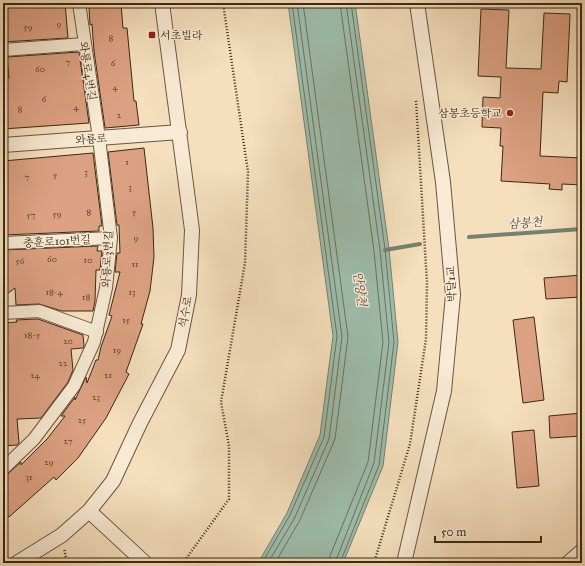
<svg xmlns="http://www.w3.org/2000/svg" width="585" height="566" font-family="'IM FELL Great Primer','Noto Serif KR',serif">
	<rect width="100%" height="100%" fill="#f5dfbd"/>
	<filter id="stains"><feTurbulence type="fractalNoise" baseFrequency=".005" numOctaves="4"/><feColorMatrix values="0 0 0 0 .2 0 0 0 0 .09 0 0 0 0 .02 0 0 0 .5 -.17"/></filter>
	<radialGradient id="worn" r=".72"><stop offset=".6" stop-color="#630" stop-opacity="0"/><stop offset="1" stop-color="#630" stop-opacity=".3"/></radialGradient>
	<path fill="#9dbdac" stroke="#768170" d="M288,3h67l34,246 9,93 -15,124 -40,97h-85l29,-50 33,-78 13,-99z"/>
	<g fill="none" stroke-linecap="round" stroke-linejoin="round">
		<g stroke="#6c7262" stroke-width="1">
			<path d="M262,563l28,-48 34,-78 13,-101 -45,-333"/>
			<path d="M268,563l27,-46 34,-78 13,-102 -45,-334"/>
			<path d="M275,563l25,-43 35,-81 13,-102 -45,-334"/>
			<path d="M329,563l1,-7 38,-94 15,-120 -9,-91 -34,-248"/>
			<path d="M335,563l39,-100 15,-121 -9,-92 -34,-247"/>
			<path d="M340,563l39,-98 15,-123 -9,-93 -34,-246"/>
		</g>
		<g stroke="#768170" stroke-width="4">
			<path d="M469,237l113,-8"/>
			<path d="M385,250l35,-6"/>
		</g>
	</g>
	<g fill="#dca182" stroke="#3b2817">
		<path d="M3,3h62l3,35 -65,4z"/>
		<path d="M121,4l2,24h4l7,73h2l3,24 -34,3 -11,-77 -2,-27 -2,1 -1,-18z"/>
		<path d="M481,9l28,1 -3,58 35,1 3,-56 26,1 -3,68 -8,-1 -1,12 -15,-1 -3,64 42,2v27l-20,-1v6l-13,-1 1,-5 -49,-3 2,-35h-3l1,-18 -19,-1 1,-30 17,1 1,-21 -23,-1z"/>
		<path d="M79,52l10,71 -86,6v-51h6l-2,-21z"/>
		<path d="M144,148l9,80 1,29 -4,34 -9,33h2l-17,48 3,2 -23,44 -28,40 -22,22 -2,-3 -45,40 -6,-8v-31l18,-16v3l26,-26 18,-23h-4l14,-19v3l11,-23 1,6 9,-23h2l3,-13 11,-31 -3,-1 11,-43h-5l2,-19h3l-1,-28h-2l-9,-73z"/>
		<path d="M93,153l9,73h-3v5l-96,4v-74z"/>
		<path d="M98,246l-1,5h5l-2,19h-4l-1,31 -2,10h-31l-23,-7 -23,1 -1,-17 -12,9v-47z"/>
		<path d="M582,275v22l-36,2 -2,-21z"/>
		<path d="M534,317l10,83 -21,3 -10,-83z"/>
		<path d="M38,319l45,16 1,11 -1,2 -12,1 2,21 -5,12 -27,36 -24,1 2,24 -2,2 -14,1v-123l14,-1 -1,-2z"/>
		<path d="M582,413v23l-32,2 -1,-22z"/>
		<path d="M534,430l5,56 -22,2 -5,-56z"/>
	</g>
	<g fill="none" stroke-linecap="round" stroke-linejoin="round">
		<defs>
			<g id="minor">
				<path d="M3,50l81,-6"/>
				<path d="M3,243l108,-5"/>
				<path d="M3,313l36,-2 58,21"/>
				<path d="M3,469l31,-30 40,-53 20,-44 12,-54 5,-50 -12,-100 -20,-135"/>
			</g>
			<g id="tertiary">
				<path d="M3,145l177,-13"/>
				<path d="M89,511l56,52"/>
				<path d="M17,563l45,-28 27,-24 24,-30 27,-58 38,-73 11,-55 3,-65 -30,-227"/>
				<path d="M404,563l40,-172 9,-96 -10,-113 -26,-179"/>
				<path d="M568,563l14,-12"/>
			</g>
		</defs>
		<use href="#minor" stroke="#6a5640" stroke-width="14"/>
		<use href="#tertiary" stroke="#6a5640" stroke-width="16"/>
		<g stroke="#3b2817" stroke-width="2.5" stroke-dasharray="1 2" stroke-linecap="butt">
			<path d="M60,563l6,-5 -2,-10"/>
			<path d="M183,563l46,-64v-53l-8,-44 24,-139 3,-91 -25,-169"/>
			<path d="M374,563l36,-119 16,-105 1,-56 -11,-183"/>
		</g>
		<use href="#minor" stroke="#f8ead4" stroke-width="12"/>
		<use href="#tertiary" stroke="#f8ead4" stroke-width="14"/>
	</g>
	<g fill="#8f2418" stroke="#f8ead4" stroke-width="1.5">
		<rect x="148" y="31" width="8" height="8" rx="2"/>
		<circle cx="510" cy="113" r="4"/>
	</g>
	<g text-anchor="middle" stroke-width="3" stroke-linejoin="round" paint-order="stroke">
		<g font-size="9" fill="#634632">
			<text x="59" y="27">9</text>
			<text x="28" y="30">59</text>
			<text x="111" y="41">8</text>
			<text x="68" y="65">7</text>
			<text x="113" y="66">6</text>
			<text x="40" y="72">60</text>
			<text x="115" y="90">4</text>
			<text x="44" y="102">6</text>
			<text x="76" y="110">4</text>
			<text x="20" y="112">8</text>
			<text x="119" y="118">2</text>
			<text x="127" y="165">1</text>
			<text x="86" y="175">3</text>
			<text x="55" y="178">5</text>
			<text x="27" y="180">7</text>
			<text x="130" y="190">3</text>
			<text x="89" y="215">8</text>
			<text x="134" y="215">5</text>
			<text x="57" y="217">59</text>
			<text x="31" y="218">57</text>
			<text x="136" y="241">9</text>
			<text x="52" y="262">60</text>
			<text x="88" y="263">10</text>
			<text x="20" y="264">56</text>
			<text x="135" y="267">11</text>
			<text x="54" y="295">18-4</text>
			<text x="132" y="295">13</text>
			<text x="86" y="300">18</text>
			<text x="126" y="323">15</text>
			<text x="32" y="338">18-5</text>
			<text x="68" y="344">20</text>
			<text x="117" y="353">19</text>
			<text x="63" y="366">22</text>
			<text x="35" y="378">24</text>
			<text x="108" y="378">21</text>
			<text x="96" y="400">23</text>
			<text x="82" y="423">25</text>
			<text x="68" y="444">27</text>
			<text x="49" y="465">29</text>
			<text x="29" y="480">31</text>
		</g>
		<g font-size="11" fill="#3b2817" stroke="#f8ead4" text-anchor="start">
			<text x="160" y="39">서초빌라</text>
			<text x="502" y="117" text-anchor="end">삼봉초등학교</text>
		</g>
		<g font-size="11" fill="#3b2817" stroke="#f8ead4">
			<text transform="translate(88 71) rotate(81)" y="4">와룡로4번길</text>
			<text transform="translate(91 139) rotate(-4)" y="4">와룡로</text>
			<text transform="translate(57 241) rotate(-3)" y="4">충훈로101번길</text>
			<text transform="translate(107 259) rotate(-87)" y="4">와룡로3번길</text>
			<text transform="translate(451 284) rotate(-92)" y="4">박달1교</text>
			<text transform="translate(185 312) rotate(-79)" y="4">석수로</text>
		</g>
		<g font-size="12" font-style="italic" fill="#544d3c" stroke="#f8ead4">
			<text transform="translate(525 223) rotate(-4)" y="4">삼봉천</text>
			<text transform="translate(360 289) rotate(82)" y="4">안양천</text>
		</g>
	</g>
	<rect width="585" height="566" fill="none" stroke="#f5dfbd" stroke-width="16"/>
	<rect x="4" y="4" width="577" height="558" fill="none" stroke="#3b2817" stroke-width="2"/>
	<rect x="8" y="8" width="569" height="550" fill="none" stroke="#3b2817"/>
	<path d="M435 536v6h106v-6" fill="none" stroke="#3b2817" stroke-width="2"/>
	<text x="441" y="536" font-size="12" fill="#3b2817" stroke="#f8ead4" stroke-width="3" paint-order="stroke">50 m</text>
	<rect width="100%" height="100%" filter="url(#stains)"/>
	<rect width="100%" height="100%" fill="url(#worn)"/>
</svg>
